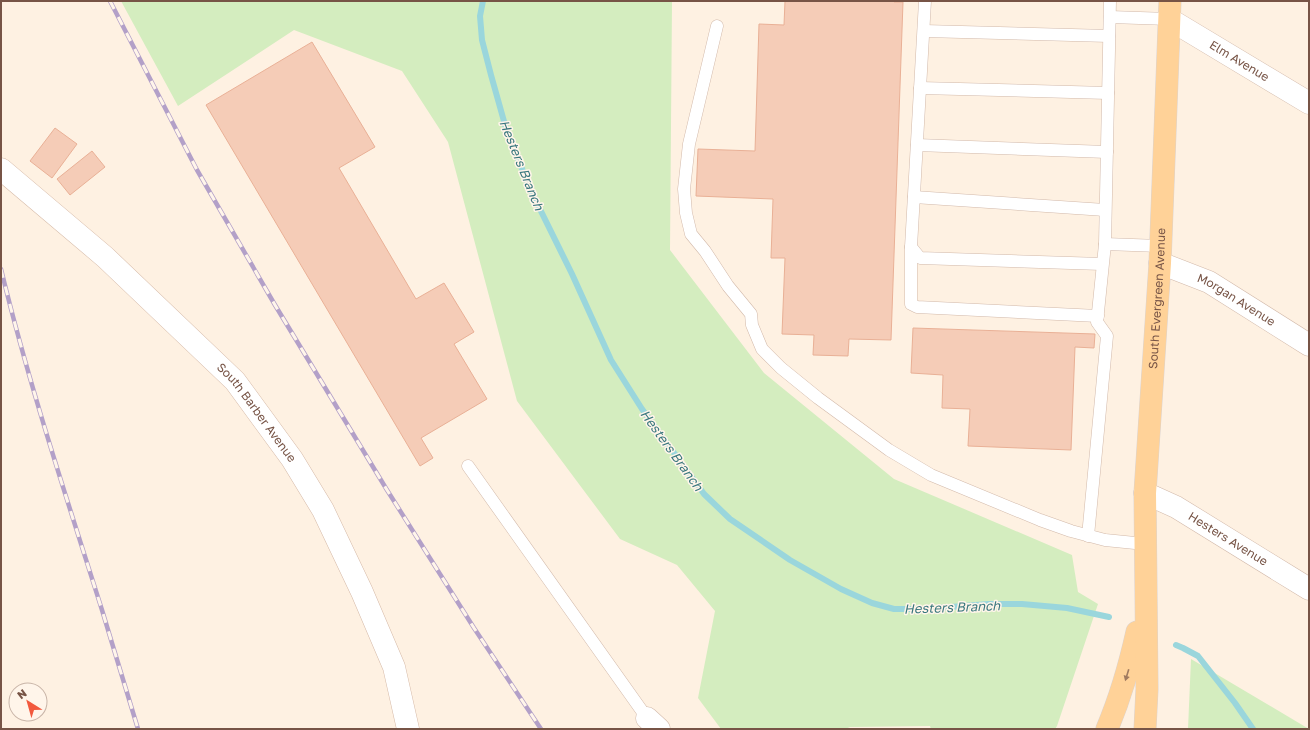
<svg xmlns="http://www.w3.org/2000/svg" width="1310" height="730" font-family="'Golos Text',sans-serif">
	<rect width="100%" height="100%" fill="#fef1e2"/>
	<g fill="#d4edbf">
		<path d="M121,1h551l-2,249 94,123 130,106 178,76 6,37 20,12 -41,122 -2,3h-124l-1,-3 -80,1 -5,2h-124l-23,-31 17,-87 -38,-46 -57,-26 -103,-138 -69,-259 -46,-71 -108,-41 -116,76z"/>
		<path d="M1191,659l118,70h-121z"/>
	</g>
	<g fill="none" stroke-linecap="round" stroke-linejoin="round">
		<g stroke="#9ad6dc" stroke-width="6">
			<path d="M483,1l-3,15 2,24 9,35 16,57 24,59 41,83 39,86 31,49 62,85 26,25 60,41 51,29 31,14 22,6h32l62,-5h34l45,4 42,9"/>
			<path d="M1176,645l7,3 15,8 37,47 18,26"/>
		</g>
	</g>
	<g fill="#f5ccb7" stroke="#e9b096">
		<path d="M785,1h109v1h9l-12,338 -42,-1 -1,17 -35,-1 1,-20 -32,-1 3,-76h-14l2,-59 -77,-3 2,-47 57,2 4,-127 25,1z"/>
		<path d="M312,42l63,105 -36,21 77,131 28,-16 30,49 -20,12 33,55 -66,39 12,20 -13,8 -214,-361z"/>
		<path d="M55,128l22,16 -25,34 -22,-17z"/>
		<path d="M92,151l13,16 -35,28 -13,-16z"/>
		<path d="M913,328l182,6 -1,14 -19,-1 -4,103 -103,-4 2,-37 -28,-1 1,-33 -32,-2z"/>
	</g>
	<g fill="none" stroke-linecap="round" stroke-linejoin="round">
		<defs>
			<g id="lane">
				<path d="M925,1l-14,246 9,11 182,6"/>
				<path d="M1110,17l59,2"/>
				<path d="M717,26l-28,118 -5,45 2,24 5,21 14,17 23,35 23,28 1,11 10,24 19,19 37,30 71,52 42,25 109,45 31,11 34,9 40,4"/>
				<path d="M924,31l185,5"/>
				<path d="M920,88l188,5"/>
				<path d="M917,145l190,7"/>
				<path d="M914,197l191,13"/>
				<path d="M1105,244l55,2"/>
				<path d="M911,247v57l6,3 181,9"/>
				<path d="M468,466l179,252"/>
				<path d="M1088,536l19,-200 -10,-14 8,-78 5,-243"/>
			</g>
			<g id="street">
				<path id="s1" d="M1169,19l140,84"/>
				<path id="s2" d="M1160,263l49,19 100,63"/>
				<path id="s3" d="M1145,493l31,14 133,82"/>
				<path d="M647,718l12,11"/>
			</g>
			<g id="secondary">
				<path id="s4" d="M1,169l104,88 130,124 57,78 31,51 39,82 32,75 14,62"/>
			</g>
			<g id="primary">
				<path d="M1107,729c14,-33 22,-61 30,-97"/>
				<path id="s5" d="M1145,729l2,-40 -2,-196 15,-230 10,-262"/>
			</g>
		</defs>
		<use href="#lane" stroke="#d2b9aa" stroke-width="13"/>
		<use href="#street" stroke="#d2b9aa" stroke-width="23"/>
		<use href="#secondary" stroke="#d5b9a7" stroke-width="23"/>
		<use href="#primary" stroke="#dcd3cf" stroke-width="23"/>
		<use href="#lane" stroke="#fff" stroke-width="12"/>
		<use href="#street" stroke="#fff" stroke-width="22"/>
		<use href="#secondary" stroke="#fff" stroke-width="22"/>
		<use href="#primary" stroke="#ffd298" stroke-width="22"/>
		<defs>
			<g id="rail">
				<path d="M110,1l87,169 78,135 112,185 87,138 67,101"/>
				<path d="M1,269c28,116 65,227 101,341 12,40 24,79 36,119"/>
			</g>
		</defs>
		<use href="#rail" stroke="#b3a0c8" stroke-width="4.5"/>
		<use href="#rail" stroke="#fff5ea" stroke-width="3" stroke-dasharray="9" stroke-linecap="butt"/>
	</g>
	<defs><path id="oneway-solid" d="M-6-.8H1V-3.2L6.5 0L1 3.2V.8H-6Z"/></defs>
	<use fill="#a07a5f" href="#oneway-solid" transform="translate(1127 675) rotate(107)"/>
	<g text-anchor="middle" stroke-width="3" stroke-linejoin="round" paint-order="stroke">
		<g font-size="12" fill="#775446" stroke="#fff5ea">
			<text dy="4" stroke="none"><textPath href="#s1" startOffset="82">Elm Avenue</textPath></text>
			<text dy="4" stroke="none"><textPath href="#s5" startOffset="431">South Evergreen Avenue</textPath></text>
			<text dy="4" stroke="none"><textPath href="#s2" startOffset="85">Morgan Avenue</textPath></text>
			<text dy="4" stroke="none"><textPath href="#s4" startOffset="354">South Barber Avenue</textPath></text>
			<text dy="4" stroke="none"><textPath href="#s3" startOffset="95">Hesters Avenue</textPath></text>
		</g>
		<g font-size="13" font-style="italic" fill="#39777e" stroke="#fff5ea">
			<text transform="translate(522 165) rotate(68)" y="5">Hesters Branch</text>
			<text transform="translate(672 450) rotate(54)" y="5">Hesters Branch</text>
			<text transform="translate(952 607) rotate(-2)" y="5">Hesters Branch</text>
		</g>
	</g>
	<rect width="1310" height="730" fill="none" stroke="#775446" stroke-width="4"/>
	<g transform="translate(28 702) rotate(323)"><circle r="19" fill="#fff5ea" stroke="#c9b5a8"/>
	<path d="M0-3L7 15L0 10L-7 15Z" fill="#f2593d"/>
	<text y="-6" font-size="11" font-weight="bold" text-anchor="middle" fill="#775446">N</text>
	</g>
</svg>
